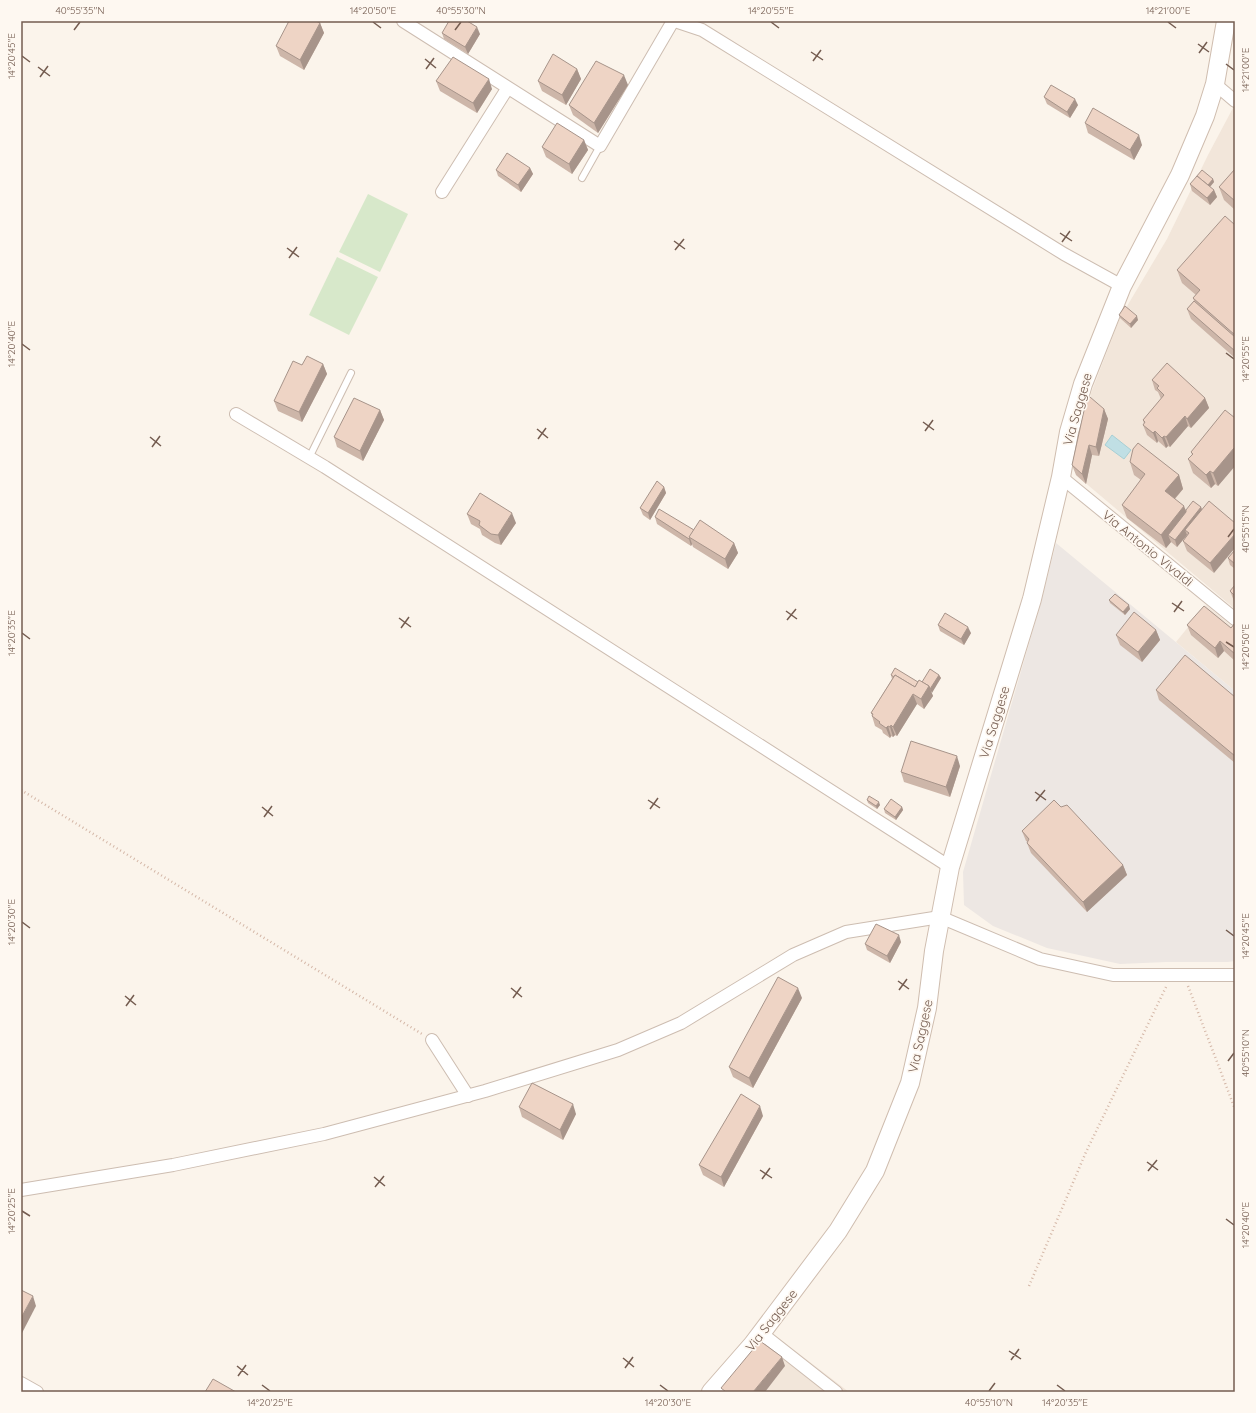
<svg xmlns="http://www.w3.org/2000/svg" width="1256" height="1413" font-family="Quicksand,sans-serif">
	<rect width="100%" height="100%" fill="#fbf4eb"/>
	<g fill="#f2e6da">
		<path d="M1234,106l1,1v502l-159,-134 14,-68 1,-14 29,-75 47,-79 41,-84z"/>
		<path d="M1206,605l29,24v62l-59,-49z"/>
		<path d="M772,1333l77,59h-128z"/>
	</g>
	<path fill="#ede7e3" d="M1056,543l179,148v270l-7,1h-62l-46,2 -73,-16 -54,-22 -29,-21 -1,-33 78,-270z"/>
	<g fill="#d7e8ca">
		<path d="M368,194l40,20 -28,58 -41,-20z"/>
		<path d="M337,257l41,20 -29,58 -40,-20z"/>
	</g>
	<path fill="#c0dfe4" stroke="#a7cfd4" d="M1112,435l19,15 -7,9 -19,-14z"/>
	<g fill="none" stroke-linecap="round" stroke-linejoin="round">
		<defs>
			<g id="service">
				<path d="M582,178l18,-32"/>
				<path d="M309,458l42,-85"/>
			</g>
			<g id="minor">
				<path d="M403,21l197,125 73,-125"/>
				<path d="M675,21l27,9 362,224 58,32"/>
				<path d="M1215,84l20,17"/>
				<path d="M442,192l65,-103"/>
				<path d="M236,414l89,53 625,400"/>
				<path d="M1061,477l174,142"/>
				<path d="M432,1040l36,56"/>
				<path d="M21,1190l152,-25 151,-31 161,-43 133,-41 63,-27 112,-68 53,-23 94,-15 100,42 73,16h122"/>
				<path d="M761,1333l75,59"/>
				<path d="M21,1383l16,9"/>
			</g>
			<path id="secondary" d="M711,1392l42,-48 85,-113 37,-60 35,-88 17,-75 7,-57 16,-84 82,-268 29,-122 8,-45 14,-48 39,-98 58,-111 25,-59 10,-32 11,-63"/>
		</defs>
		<use href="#service" stroke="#cdbdb1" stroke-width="8"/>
		<use href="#minor" stroke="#cdbdb1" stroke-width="14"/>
		<use href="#secondary" stroke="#cfbdaf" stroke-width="20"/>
		<g stroke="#d4b7a7" stroke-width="2.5" stroke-dasharray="1 3" stroke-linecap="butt">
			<path d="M21,790l401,244"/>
			<path d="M1188,986l47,123"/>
			<path d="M1029,1286l57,-134 80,-165"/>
		</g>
		<use href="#service" stroke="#fff" stroke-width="6"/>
		<use href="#minor" stroke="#fff" stroke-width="12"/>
		<use href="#secondary" stroke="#fff" stroke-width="18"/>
	</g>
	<g fill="#cdb6a9">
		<path d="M320,23l4,10 -20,37 -24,-14 -4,-10z"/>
		<path d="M442,33l38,1 -12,20 -24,-15z"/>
		<path d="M577,69l4,10 -15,26 -24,-14 -4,-10z"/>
		<path d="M436,81l56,8 -15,24 -37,-22z"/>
		<path d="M628,85l-30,48 -25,-18 -4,-10z"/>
		<path d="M1044,97l34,8 -8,13 -23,-14z"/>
		<path d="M1085,123l57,22 -8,15 -46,-27z"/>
		<path d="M584,140l4,10 -16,24 -26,-17 -4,-10z"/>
		<path d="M530,168l3,6 -12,18 -23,-16 -2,-6z"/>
		<path d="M1235,169v41l-11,-10 -5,-13z"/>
		<path d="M1213,179l1,3 -4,5 4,3 3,7 -7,8 -18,-14 -2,-7z"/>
		<path d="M1235,225v133l-44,-39 -4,-10 7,-8 -1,-3 3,-3 -14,-12 -5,-13z"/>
		<path d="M1119,315l19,5 -7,8 -11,-10z"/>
		<path d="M323,364l4,10 -25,48 -24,-11 -4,-10 28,-36z"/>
		<path d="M1152,380l53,18 4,10 -18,20 -3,-2 -18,21 -2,-1 -2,2 -8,-7 -1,2 -10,-8 -4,-10 1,-1 -1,-4 18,-21 -3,-7 -3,-2z"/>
		<path d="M1104,409l4,10 -9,37 -7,-1 -6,29 -10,-9 -4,-10z"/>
		<path d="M380,410l4,10 -21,41 -26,-14 -3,-10z"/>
		<path d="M1235,418v48l-17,20 -3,-2 -4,4 -18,-15 -5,-14 4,-4 -1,-3z"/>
		<path d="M1130,462l49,13 4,14 -8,10 11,11 15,-3 13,66 -27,-22 -4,-10 4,-5v-1l-10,12 -6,-5 -5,6 -39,-30 -5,-13 19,-25 -7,-5z"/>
		<path d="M664,487l2,6 -16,27 -7,-5 -3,-7z"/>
		<path d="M467,514l49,9 -15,22 -6,-2 -13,-8 -2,-6 -9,-5z"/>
		<path d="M655,517l79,26 4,10 -10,16 -35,-22 -1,-3 -1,2 -34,-22z"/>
		<path d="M1235,550v19l-5,-4 -2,-7z"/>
		<path d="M1235,585v18l-1,-2 -4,-10z"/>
		<path d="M1109,600l21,9 -5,6 -15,-12z"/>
		<path d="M1235,623v38l-11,-10 -6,7 -27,-23 -4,-10 44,3z"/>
		<path d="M938,625l33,8 -7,12 -24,-14z"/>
		<path d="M1156,630l4,10 -18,22 -22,-17 -4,-10z"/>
		<path d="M891,675l27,7h4l17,-7 2,3 -10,14 2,4 -9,13 -7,-5 -20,32 -2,-1 -2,2 -2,-1 -1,2 -7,-5 -1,-3 -7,-4 -3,-10v-1l-1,-2 21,-34z"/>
		<path d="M1156,690l79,7v66l-76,-63z"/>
		<path d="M960,766l-10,31 -46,-15 -3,-10z"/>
		<path d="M867,800l13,5 -3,4 -9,-6z"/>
		<path d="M902,807l1,3 -7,10 -11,-7 -1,-4z"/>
		<path d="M1022,831l101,34 4,10 -40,37 -56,-59 -4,-10 1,-1 -2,-1z"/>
		<path d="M901,942l-11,21 -23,-13 -2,-6z"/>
		<path d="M802,998l-49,90 -20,-11 -4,-10z"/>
		<path d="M519,1107l57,7 -13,26 -41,-23z"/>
		<path d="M763,1116l-39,71 -21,-12 -4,-10z"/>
	</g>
	<g fill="#a7948a">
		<path d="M320,23l4,10 -20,37 -4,-10z"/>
		<path d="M477,27l3,7 -12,20 -3,-7z"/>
		<path d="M577,69l4,10 -15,26 -4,-10z"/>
		<path d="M624,75l4,10 -30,48 -4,-10z"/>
		<path d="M489,79l3,10 -15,24 -4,-10z"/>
		<path d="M1075,99l3,6 -8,13 -3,-6z"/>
		<path d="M1139,135l3,10 -8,15 -4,-10z"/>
		<path d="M584,140l4,10 -16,24 -3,-10z"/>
		<path d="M530,168l3,6 -12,18 -3,-7z"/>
		<path d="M1213,179l1,3 -6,7 -1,-3z"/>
		<path d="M1214,190l3,7 -7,8 -3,-7z"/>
		<path d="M1137,316l1,4 -7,8 -1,-4z"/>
		<path d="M323,364l4,10 -25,48 -3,-10z"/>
		<path d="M1205,398l4,10 -18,20 -4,-9z"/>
		<path d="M1104,409l4,10 -9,37 -3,-9z"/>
		<path d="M380,410l4,10 -21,41 -3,-10z"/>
		<path d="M1185,416l3,10 -18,21 -4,-10z"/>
		<path d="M1155,431l3,10 -1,2 -4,-10z"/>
		<path d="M1164,436l4,10 -2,2 -4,-10z"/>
		<path d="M1089,445l3,10 -6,29 -4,-10z"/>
		<path d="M1234,448l1,3v15l-17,20 -5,-13z"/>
		<path d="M1210,471l5,13 -4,4 -5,-13z"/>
		<path d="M1179,475l4,14 -13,15 -5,-13z"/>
		<path d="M664,487l2,6 -16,27 -2,-7z"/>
		<path d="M1184,506l5,13 -21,16 3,7 -5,6 -5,-13z"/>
		<path d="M1201,507l3,7 -19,16 2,5 -10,12 -2,-7z"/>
		<path d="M512,513l4,10 -15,22 -3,-10z"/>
		<path d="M1235,534v14l-21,25 -4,-10z"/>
		<path d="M690,538l2,6 -1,2 -2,-7z"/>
		<path d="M734,543l4,10 -10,16 -3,-10z"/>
		<path d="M1129,605l1,4 -5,6 -2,-3z"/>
		<path d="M968,627l3,6 -7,12 -3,-6z"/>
		<path d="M1156,630l4,10 -18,22 -4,-10z"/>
		<path d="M1220,641l4,10 -6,7 -3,-10z"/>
		<path d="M939,675l2,3 -9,15 -2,-4z"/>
		<path d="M929,686l4,10 -9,13 -3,-10z"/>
		<path d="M913,694l4,10 -20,32 -4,-9z"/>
		<path d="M891,725l4,10 -2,2 -3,-10z"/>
		<path d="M888,726l3,10 -1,2 -4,-10z"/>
		<path d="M957,756l3,10 -10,31 -4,-10z"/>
		<path d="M879,802l1,3 -3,4 -1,-3z"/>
		<path d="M902,807l1,3 -7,10 -1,-3z"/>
		<path d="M1123,865l4,10 -40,37 -4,-10z"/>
		<path d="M899,935l2,7 -11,21 -3,-7z"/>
		<path d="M798,988l4,10 -49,90 -4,-10z"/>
		<path d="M573,1104l3,10 -13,26 -3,-10z"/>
		<path d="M760,1106l3,10 -39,71 -3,-10z"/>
		<path d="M33,1296l3,10 -15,29v-17z"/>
		<path d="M782,1357l3,9 -20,26h-12z"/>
	</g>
	<g fill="#eed4c5" stroke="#a7948a">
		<path d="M289,21h27l4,2 -20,37 -24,-14z"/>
		<path d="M449,21h18l10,6 -12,20 -23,-14z"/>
		<path d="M553,54l24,15 -15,26 -24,-14z"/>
		<path d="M453,57l36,22 -16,24 -37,-22z"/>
		<path d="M596,61l28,14 -30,48 -25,-18z"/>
		<path d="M1051,85l24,14 -8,13 -23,-15z"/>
		<path d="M1093,108l46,27 -9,15 -45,-27z"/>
		<path d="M557,123l27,17 -15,24 -27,-17z"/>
		<path d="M507,153l23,15 -12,17 -22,-15z"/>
		<path d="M1235,169v32l-16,-14z"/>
		<path d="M1202,170l11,9 -5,6 -11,-9 -1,1z"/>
		<path d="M1197,176l17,14 -7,8 -17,-14z"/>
		<path d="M1225,216l10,9v110l-42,-37 7,-8 -23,-20z"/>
		<path d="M1194,301l41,36v14l-48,-42z"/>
		<path d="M1125,306l12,10 -7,8 -11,-9z"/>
		<path d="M307,356l16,8 -24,48 -25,-11 19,-40 9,4z"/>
		<path d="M1167,363l38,35 -18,21 -2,-3 -19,21 -2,-1 -2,2 -7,-7 -2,2 -10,-8 2,-3 -2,-2 21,-25 -7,-7 2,-2 -7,-6z"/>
		<path d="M1087,397h3l14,12 -8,38 -7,-2 -7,29 -10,-9z"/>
		<path d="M354,398l26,12 -20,41 -26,-14z"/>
		<path d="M1225,410l10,8v31l-1,-1 -21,25 -3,-2 -4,4 -18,-16 5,-5 -2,-2z"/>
		<path d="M1138,443l41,32 -14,16 19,15 -23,29 -39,-30 23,-31 -15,-12 3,-13z"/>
		<path d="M657,481l7,6 -16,26 -8,-5z"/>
		<path d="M480,493l32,20 -14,22 -7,-1 -12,-9 1,-4 -13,-7z"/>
		<path d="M1193,501l8,6 -26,33 -7,-5 18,-23v-2z"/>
		<path d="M1209,501l26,22v11l-25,29 -27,-22 6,-8 -4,-3z"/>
		<path d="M659,509l35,21 -5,9 -34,-22z"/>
		<path d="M700,520l34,23 -9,16 -36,-22z"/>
		<path d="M1235,550v14l-7,-6z"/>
		<path d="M1235,585v11l-5,-5z"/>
		<path d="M1115,594l14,11 -6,7 -14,-12z"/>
		<path d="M1204,606l27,22 4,-5v31l-15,-13 -5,7 -28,-23z"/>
		<path d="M1134,612l22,18 -18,22 -22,-17z"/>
		<path d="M945,613l23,14 -7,12 -23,-14z"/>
		<path d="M1185,655l50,42v59l-79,-66z"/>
		<path d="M895,668l23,14 -3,5 -20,-12 -1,2 -3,-2z"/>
		<path d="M930,669l9,6 -9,14 -1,-3 -7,-4z"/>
		<path d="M895,675l20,12 4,-7 10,6 -8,13 -8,-5 -20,33 -2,-2 -1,2 -2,-1 -2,2 -7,-5 1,-1 -8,-6 1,-2 -2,-1z"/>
		<path d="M911,741l46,15 -11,31 -45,-15z"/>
		<path d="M869,796l10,6 -3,4 -9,-6z"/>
		<path d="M891,799l11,8 -7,10 -11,-8z"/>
		<path d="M1054,800l7,7 6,-2 56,60 -40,37 -56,-59 2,-4 -7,-8z"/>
		<path d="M876,924l23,11 -12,21 -22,-12z"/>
		<path d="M778,977l20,11 -49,90 -20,-11z"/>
		<path d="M532,1083l41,21 -13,26 -41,-23z"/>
		<path d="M741,1094l19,12 -39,71 -22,-12z"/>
		<path d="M21,1290l12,6 -12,22z"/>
		<path d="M760,1341l22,16 -29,35h-27l-5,-4z"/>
		<path d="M213,1379l23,13h-31z"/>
	</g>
	<path fill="none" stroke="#745c50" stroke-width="1.5" d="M373,22l8,6M771,22l8,6M1168,22l8,6M74,30l6,-8M455,30l6,-8M1198,44l11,8M811,52l12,8M1199,53l8,-11M22,56l8,6M425,59l11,9M813,61l8,-11M1226,64l8,6M38,67l12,9M426,69l8,-11M40,77l8,-11M1060,233l12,8M674,241l11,8M1062,242l8,-11M287,248l12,9M675,250l9,-11M289,258l8,-11M22,344l8,6M1226,353l8,6M923,422l11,8M537,429l11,9M925,431l8,-11M150,437l11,9M538,439l8,-11M152,447l8,-11M1228,537l6,-8M1172,603l12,8M786,611l11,8M1174,612l8,-11M399,618l12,9M787,620l9,-11M401,628l8,-11M22,633l8,6M1226,642l8,5M1035,792l11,8M648,800l12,8M1036,801l9,-11M262,807l11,9M650,809l8,-11M264,817l8,-11M22,922l8,6M1226,930l8,6M898,981l11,8M511,988l11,9M899,990l8,-11M125,996l11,9M513,998l8,-11M126,1006l8,-11M1228,1061l6,-8M1147,1162l11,8M760,1170l12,8M1148,1171l9,-11M374,1177l11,9M762,1179l8,-11M375,1187l9,-11M22,1211l8,5M1226,1219l8,6M1009,1351l12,8M623,1358l11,9M1011,1360l8,-11M237,1366l11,9M625,1368l8,-11M238,1376l8,-11M262,1385l8,6M660,1385l8,6M1057,1385l8,6M989,1391l6,-8"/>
	<g text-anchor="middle" stroke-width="3.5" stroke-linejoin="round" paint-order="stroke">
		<g font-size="13" fill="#745c50" stroke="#fef8f1">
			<text transform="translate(1077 409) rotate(-74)" y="5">Via Saggese</text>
			<text transform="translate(1148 548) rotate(39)" y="5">Via Antonio Vivaldi</text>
			<text transform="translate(994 722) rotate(-73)" y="5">Via Saggese</text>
			<text transform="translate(920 1036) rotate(-78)" y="5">Via Saggese</text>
			<text transform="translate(771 1320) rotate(-52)" y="5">Via Saggese</text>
		</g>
	</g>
	<rect width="1256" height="1413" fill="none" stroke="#fef8f1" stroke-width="44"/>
	<rect x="22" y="22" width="1212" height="1369" fill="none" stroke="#745c50" stroke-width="1.5"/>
	<g font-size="10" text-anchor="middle" fill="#745c50">
		<text x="80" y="14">40°55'35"N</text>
		<text x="373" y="14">14°20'50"E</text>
		<text x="461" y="14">40°55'30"N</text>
		<text x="771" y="14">14°20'55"E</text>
		<text x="1168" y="14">14°21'00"E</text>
		<text transform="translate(11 56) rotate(-90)" y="4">14°20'45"E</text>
		<text transform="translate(1245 70) rotate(-90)" y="4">14°21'00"E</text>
		<text transform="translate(11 344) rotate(-90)" y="4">14°20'40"E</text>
		<text transform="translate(1245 359) rotate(-90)" y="4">14°20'55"E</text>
		<text transform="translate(1245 529) rotate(-90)" y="4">40°55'15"N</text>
		<text transform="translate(11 633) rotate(-90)" y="4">14°20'35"E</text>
		<text transform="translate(1245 647) rotate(-90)" y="4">14°20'50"E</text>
		<text transform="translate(11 922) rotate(-90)" y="4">14°20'30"E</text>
		<text transform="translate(1245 936) rotate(-90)" y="4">14°20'45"E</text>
		<text transform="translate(1245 1053) rotate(-90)" y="4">40°55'10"N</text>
		<text transform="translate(11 1211) rotate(-90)" y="4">14°20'25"E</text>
		<text transform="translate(1245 1225) rotate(-90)" y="4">14°20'40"E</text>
		<text x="270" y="1406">14°20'25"E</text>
		<text x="668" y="1406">14°20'30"E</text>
		<text x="989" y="1406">40°55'10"N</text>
		<text x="1065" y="1406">14°20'35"E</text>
	</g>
</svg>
